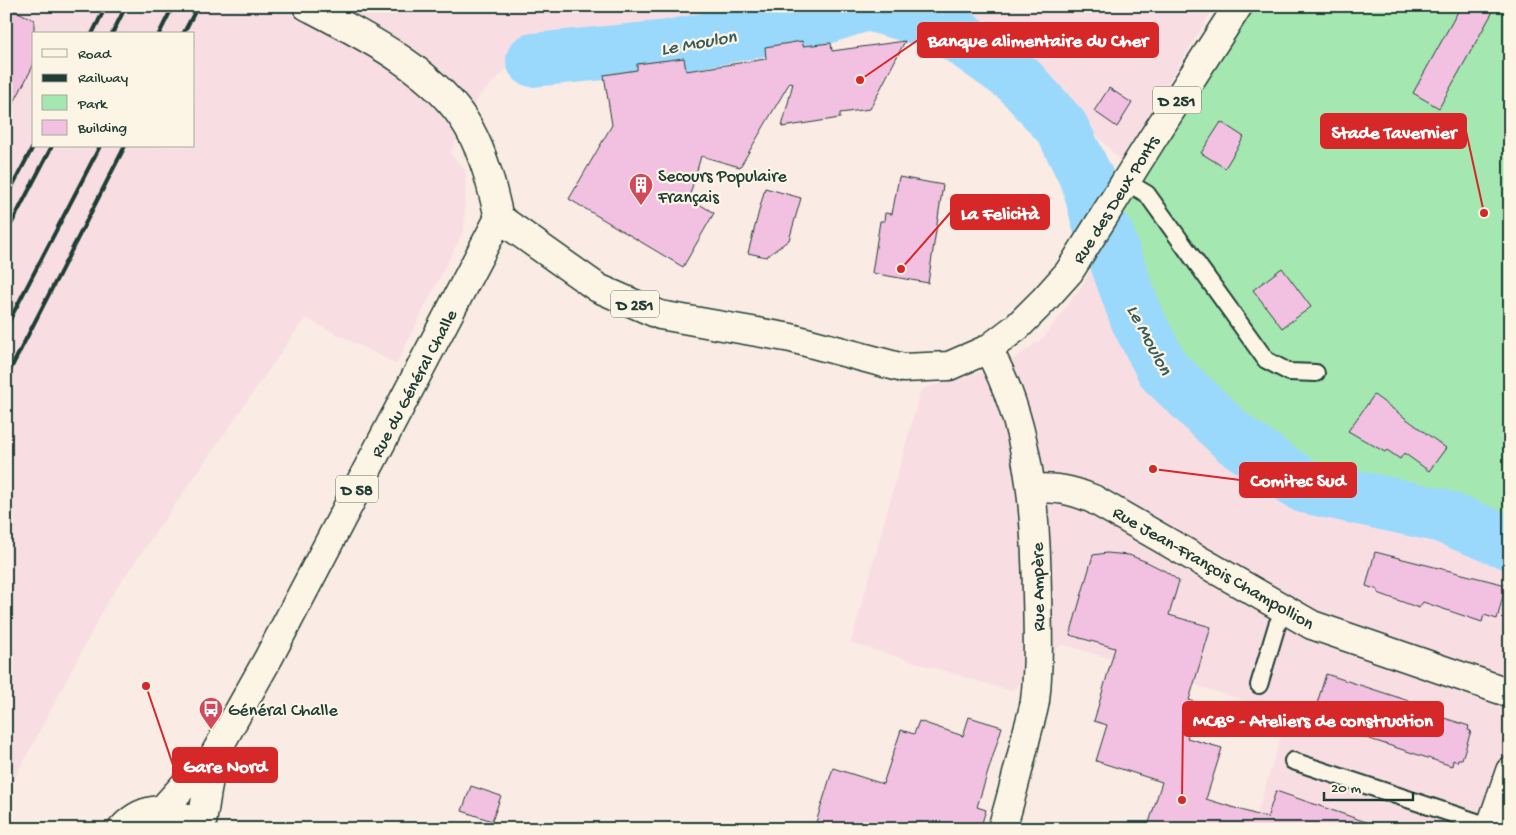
<svg xmlns="http://www.w3.org/2000/svg" width="1516" height="835" font-family="'Gochi Hand',sans-serif">
	<rect width="100%" height="100%" fill="#faebe4"/>
	<filter id="ink" filterUnits="userSpaceOnUse"><feTurbulence type="fractalNoise" baseFrequency=".02" numOctaves="2"/><feDisplacementMap in="SourceGraphic" scale="10" xChannelSelector="R" yChannelSelector="G"/><feConvolveMatrix kernelMatrix="1 2 1 2 8 2 1 2 1" color-interpolation-filters="sRGB"/></filter>
	<g filter="url(#ink)">
		<g fill="#f8dee3" fill-rule="evenodd">
			<path d="M6,6h752l-221,33 -58,57 -29,57 16,18 -2,59 -68,134 -91,-46 -197,283 -102,194zM34,34h160v112h-160z"/>
			<path d="M917,6h298l-94,155 -45,-47 -94,-84z"/>
			<path d="M1107,235l30,84 228,181 74,15 71,28v286h-258l36,-115 -226,-70 -51,47 -160,-48 70,-254 83,-23 40,-29 40,-54z"/>
		</g>
		<path fill="#a5e7b0" stroke="#629272" d="M1235,6h275v537l-71,-28 -135,-29 -69,-47 -71,-68 -27,-52 -30,-84z"/>
		<g fill="none" stroke-linecap="round" stroke-linejoin="round">
			<g stroke="#9bd9fc" stroke-width="54">
				<path d="M875,6l40,11"/>
				<path d="M958,36l60,43 44,49 26,53 11,42 8,12 30,84 27,52 71,68 69,47 135,29 71,28"/>
				<path d="M533,60l134,-13 152,-28 41,-13"/>
			</g>
		</g>
		<g fill="#f2c1e2" stroke="#1f3d34">
			<path d="M6,6l28,14v44l-28,54z"/>
			<path d="M1461,6h35l-57,102 -26,-15z"/>
			<path d="M802,41l1,5 28,-3 1,8 73,-10 -35,68 -30,4v5l-58,9 11,-44 -3,-1 -50,85 -39,-11 -12,42 25,15 -31,54 -114,-68 43,-74 -8,-50 33,-5v-6l47,-6 2,13 80,-12 -1,-12z"/>
			<path d="M1109,88l23,15 -15,24 -23,-16z"/>
			<path d="M1221,122l23,15 -19,31 -24,-15z"/>
			<path d="M899,177l44,8 -15,98 -56,-10 8,-52h4l1,-8 7,1z"/>
			<path d="M765,188l36,10 -12,42 -23,17 -18,-4z"/>
			<path d="M1282,268l29,39 -29,21 -29,-38z"/>
			<path d="M1374,395l72,53 -17,23 -25,-18 -4,6 -13,-9 -2,2 -37,-21z"/>
			<path d="M1375,552l131,33 -9,34 -13,-4 -2,7 -59,-20 -4,6 -41,-15v-3l-12,-4z"/>
			<path d="M1107,553l22,2 18,7 18,9 14,10 -10,34 42,12 -22,73 9,3 -11,35 35,10 -16,51 61,19 9,-27 99,34 -1,4h-227l15,-47 -66,-21 11,-36 -13,-4 21,-73 -45,-13 23,-80z"/>
			<path d="M1326,674l117,38 -2,5 28,9 -1,4 3,1 -9,28h-4l-1,3 -4,-2 -1,6 -140,-46z"/>
			<path d="M969,717l33,10 -25,80 9,3 -6,19h-166l19,-61 50,16 18,-54 13,4 5,-13 44,15z"/>
			<path d="M471,786l30,10 -9,25 -30,-10z"/>
		</g>
		<g fill="none" stroke-linecap="round" stroke-linejoin="round">
			<defs>
				<g id="lane">
					<path d="M1125,181l22,13 119,166 23,12 27,1"/>
					<path d="M1259,685l18,-60 8,-16"/>
					<path d="M1293,761l205,68"/>
				</g>
				<g id="street">
					<path d="M988,349c42,75 48,162 49,246 1,35 2,71 -2,106 -2,12 -6,24 -9,36 -7,31 -15,61 -24,92"/>
					<path d="M1032,488c26,0 37,1 61,11l219,126 198,68"/>
					<path d="M1490,829l20,-58"/>
				</g>
				<path id="secondary" d="M307,6c56,29 131,66 162,122 16,29 23,59 30,90"/>
				<g id="primary">
					<path d="M162,810l26,-29 24,-22 57,-102 230,-439 99,70 62,27 131,23 112,30 46,-2 39,-17 29,-22 26,-26 26,-29 82,-131 87,-135"/>
					<path d="M122,829c23,-25 53,-24 76,0"/>
					<path d="M201,829l11,-70"/>
				</g>
			</defs>
			<use href="#lane" stroke="#1f3d34" stroke-width="20"/>
			<use href="#street" stroke="#1f3d34" stroke-width="31"/>
			<use href="#secondary" stroke="#1f3d34" stroke-width="31"/>
			<use href="#primary" stroke="#1f3d34" stroke-width="31"/>
			<use href="#lane" stroke="#fcf5e5" stroke-width="16"/>
			<use href="#street" stroke="#fcf5e5" stroke-width="28"/>
			<use href="#secondary" stroke="#fcf5e5" stroke-width="28"/>
			<use href="#primary" stroke="#fcf5e5" stroke-width="28"/>
			<g stroke="#1f3d34" stroke-width="4">
				<path d="M92,34l14,-28"/>
				<path d="M112,34l14,-28"/>
				<path d="M159,34l14,-28"/>
				<path d="M183,34l15,-28"/>
				<path d="M6,198l28,-53"/>
				<path d="M6,234l46,-88"/>
				<path d="M6,327l94,-181"/>
				<path d="M6,378l119,-232"/>
			</g>
		</g>
	</g>
	<defs>
		<symbol id="building-pin" viewBox="-11 -11 22 30"><path d="M0 17L-7.5 6A9.5 9.5 0 1 1 7.5 6Z" fill="#d1495b" stroke="#fcf5e5"/><path d="M-4-6H4V6H1V3H-1V6H-4ZM-2.5-4.3h1.7v1.8h-1.7ZM.8-4.3h1.7v1.8H.8ZM-2.5-1h1.7V.8h-1.7ZM.8-1h1.7V.8H.8Z" fill="#fff"/></symbol>
		<symbol id="bus-pin" viewBox="-11 -11 22 30"><path d="M0 17L-7.5 6A9.5 9.5 0 1 1 7.5 6Z" fill="#d1495b" stroke="#fcf5e5"/><path d="M-5-6H5V4H4V6H2V4H-2V6H-4V4H-5ZM-3.5-4V0h7V-4ZM-3.5 1.2v1.5H-2V1.2ZM2 1.2v1.5H3.5V1.2Z" fill="#fff"/></symbol>
	</defs>
	<g fill-rule="evenodd">
		<use href="#building-pin" x="627" y="171" width="28" height="38"/>
		<use href="#bus-pin" x="197" y="695" width="28" height="38"/>
	</g>
	<g text-anchor="middle" stroke-width="4.5" stroke-linejoin="round" paint-order="stroke">
		<g fill="#fcf5e5" stroke="#617469" stroke-width="1">
			<rect x="1153" y="86.5" width="48" height="27" rx="4"/>
			<rect x="611" y="290.5" width="48" height="27" rx="4"/>
			<rect x="336" y="475.5" width="42" height="27" rx="4"/>
		</g>
		<g font-size="16" font-weight="bold" fill="#1f3d34">
			<text x="1177" y="106">D 251</text>
			<text x="635" y="310">D 251</text>
			<text x="357" y="495">D 58</text>
		</g>
		<g font-size="18" fill="#1f3d34" stroke="#fcf5e5" text-anchor="start">
			<text x="658" y="181">Secours Populaire<tspan x="658" dy="21">Français</tspan></text>
			<text x="228" y="715">Général Challe</text>
		</g>
		<g font-size="18" fill="#1f3d34" stroke="#fcf5e5">
			<text transform="translate(1115 199) rotate(-58)" y="6">Rue des Deux Ponts</text>
			<text transform="translate(413 383) rotate(-62)" y="6">Rue du Général Challe</text>
			<text transform="translate(1214 567) rotate(30)" y="6">Rue Jean-François Champollion</text>
			<text transform="translate(1037 587) rotate(-91)" y="6">Rue Ampère</text>
		</g>
		<g font-size="19" font-style="italic" fill="#385c5c" stroke="#fcf5e5">
			<text transform="translate(698 41) rotate(-10)" y="7">Le Moulon</text>
			<text transform="translate(1151 339) rotate(62)" y="7">Le Moulon</text>
		</g>
	</g>
	<path fill="none" stroke="#d62828" stroke-width="2" d="M860 80L918 40M1484 213L1466 131M901 269L951 212M1153 469L1240 480M1182 800L1183 719M146 686L173 765"/>
	<g fill="#d62828" stroke="#fcf5e5" stroke-width="2">
		<circle cx="860" cy="80" r="5"/>
		<circle cx="1484" cy="213" r="5"/>
		<circle cx="901" cy="269" r="5"/>
		<circle cx="1153" cy="469" r="5"/>
		<circle cx="1182" cy="800" r="5"/>
		<circle cx="146" cy="686" r="5"/>
	</g>
	<g fill="#d62828" stroke="#d62828" stroke-width="2">
		<rect x="918" y="23" width="240" height="34" rx="5"/>
		<rect x="1321" y="114" width="145" height="34" rx="5"/>
		<rect x="951" y="195" width="98" height="34" rx="5"/>
		<rect x="1240" y="463" width="116" height="34" rx="5"/>
		<rect x="1183" y="702" width="260" height="34" rx="5"/>
		<rect x="173" y="748" width="104" height="34" rx="5"/>
	</g>
	<g font-size="19" text-anchor="middle" font-weight="bold" fill="#fff">
		<text x="1038" y="46">Banque alimentaire du Cher</text>
		<text x="1394" y="138">Stade Tavernier</text>
		<text x="1000" y="219">La Felicità</text>
		<text x="1298" y="486">Comitec Sud</text>
		<text x="1313" y="726">MCB° - Ateliers de construction</text>
		<text x="225" y="772">Gare Nord</text>
	</g>
	<rect width="1516" height="835" fill="none" stroke="#fcf5e5" stroke-width="25"/>
	<rect x="12" y="12" width="1491" height="810" fill="none" stroke="#1f3d34" stroke-width="2" filter="url(#ink)"/>
	<rect x="32" y="32" width="162" height="115" fill="#fcf5e5" stroke="#a4ab9e"/>
	<rect x="42" y="49" width="25" height="8" fill="#fcf5e5" stroke="#a4ab9e"/>
	<text x="78" y="58" font-size="15" fill="#1f3d34">Road</text>
	<rect x="42" y="74" width="25" height="8" fill="#1f3d34" stroke="#a4ab9e"/>
	<text x="78" y="82" font-size="15" fill="#1f3d34">Railway</text>
	<rect x="42" y="95" width="25" height="15" fill="#a5e7b0" stroke="#a4ab9e"/>
	<text x="78" y="108" font-size="15" fill="#1f3d34">Park</text>
	<rect x="42" y="120" width="25" height="15" fill="#f2c1e2" stroke="#a4ab9e"/>
	<text x="78" y="132" font-size="15" fill="#1f3d34">Building</text>
	<path d="M1324 792v8h89v-8" fill="none" stroke="#1f3d34" stroke-width="2.5"/>
	<text x="1331" y="792" font-size="15" fill="#1f3d34" stroke="#fcf5e5" stroke-width="4" paint-order="stroke">20 m</text>
</svg>
